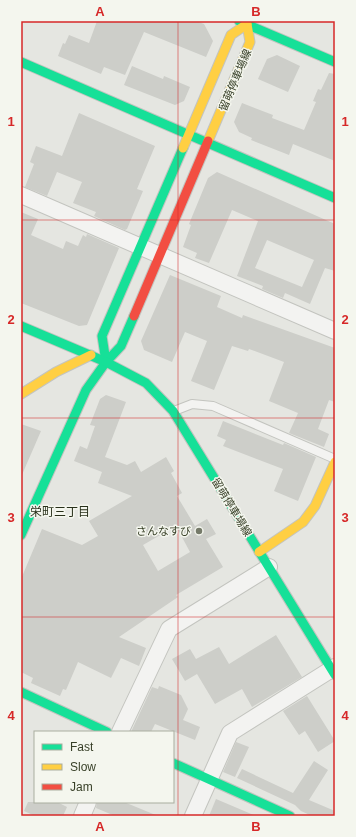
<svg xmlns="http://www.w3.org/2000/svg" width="356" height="837" font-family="Arial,'Noto Sans JP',sans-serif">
	<rect width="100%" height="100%" fill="#e5e6e1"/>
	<g fill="#cdcec9" fill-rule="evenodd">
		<path d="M97,21h99l8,3 9,17 -7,16 -62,-25 -19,43 -21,-8 -3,7 -43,-18 5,-13 2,1 4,-9 20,8z"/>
		<path d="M277,55l23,11 -12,26 -30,-13 9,-20z"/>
		<path d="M132,66l31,13 1,-3 26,11 -6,14 -9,4 -51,-20z"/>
		<path d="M329,73l6,1v87l-42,-17 -4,11 -38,-15 1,-2 -13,-6 -5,-10 8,-19 31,12 -1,3 32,12 12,-28 -3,-1 5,-12 3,1z"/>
		<path d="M79,113l76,33 -18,43 6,2 -16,38 -2,1 -31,-14 2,-4 -23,-9 9,-21 -25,-10 -10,24 -22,-9 9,-23 -4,-2 6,-16 26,10z"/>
		<path d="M217,172l118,52v47l-10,-3 -15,36 -25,-11 -2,5 -21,-9 1,-3 -26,-10 21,-55 -26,-11 -23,53 -14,-5 2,-5 -14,-6 8,-22 -2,-1 19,-46zM267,240l47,20 -12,27 -47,-19z"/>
		<path d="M21,212l17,7 -7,16 32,14 3,-8 12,5 5,-11 3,2 1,-3 32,14 -32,77 -8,1 -58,-23z"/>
		<path d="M170,275l51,21 -4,11 25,11 1,-3 92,33v54l-6,-2 -11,29 11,5 -5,13 -35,-14 9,-20 -29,-12 15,-39 -35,-13 -1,2 -16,-5 -18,44 -23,-9 16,-40 -22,-9 -13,30 -28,-12 -3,-9z"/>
		<path d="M106,395l20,7 -21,55 22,8 8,-4 6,11 25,-15 8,14 -3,2 11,20 -5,3 18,30 12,-7 9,15 -10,5 17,28 -47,28 2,2 -59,40 27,11 -7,18 -18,-8 -10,20 -33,-16 -12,28 -3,-1 -3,7 -29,-13 2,-5 -12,-6v-93l21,-50 40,16 16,-9 -9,-15 43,-25 -34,-13 4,-11 -28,-11 6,-15 7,3 8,-23 -5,-1 10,-26zM176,526l14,26 -32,19 -15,-26z"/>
		<path d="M223,421l60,24 1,-2 32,14 -18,44 -24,-10 9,-22 -60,-23 3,-6 -9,-4z"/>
		<path d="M21,424l20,7 -20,46z"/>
		<path d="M276,635l26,42 -50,30 -10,-18 -27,15 -18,-30 -12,7 -13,-22 18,-10 6,10 23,-12 10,17z"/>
		<path d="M159,686l22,9 7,14 -5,11 17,7 -5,13 -40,-16 -4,8h-20l21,-45 6,2z"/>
		<path d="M307,696l28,45 -17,11 -13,-21 -6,4 -16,-24z"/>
		<path d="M236,742l13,5 -14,30 -12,-5z"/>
		<path d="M314,761l14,9 -19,30 26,11v5h-23l-11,-5 -6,-6 -58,-27 5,-9 51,24z"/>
		<path d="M216,799l40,17h-47z"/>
		<path d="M28,802h29l10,5 -4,9h-28l-11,-5z"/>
		<path d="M97,802h27l34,14h-43l-19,-8z"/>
	</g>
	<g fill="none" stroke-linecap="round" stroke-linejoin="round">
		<defs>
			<path id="lane" d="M174,411l18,-7 21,2 122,53"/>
			<g id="street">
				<path d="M21,195l314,136"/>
				<path d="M120,732l49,-103 100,-62"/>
				<path d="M82,816l6,-14"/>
				<path d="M193,816l37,-83 105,-66"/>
			</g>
			<g id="fast">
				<path d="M239,21l96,41"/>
				<path d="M21,62l314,136"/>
				<path d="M134,316l-13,30 -15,16 -4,-26 81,-188"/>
				<path d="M21,326l85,36 -20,28 -65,145"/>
				<path d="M106,362l40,21 27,28 162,264"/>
				<path d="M21,692l86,40"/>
				<path d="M173,763l117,53"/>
			</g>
			<g id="slow">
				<path d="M208,141l42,-99 -3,-18"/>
				<path d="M183,148l48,-113 16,-11"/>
				<path d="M21,394l35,-22 35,-17"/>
				<path d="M259,552l44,-30 12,-16 20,-44"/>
			</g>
			<path id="jam" d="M134,316l74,-175"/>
		</defs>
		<use href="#lane" stroke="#c3c4bf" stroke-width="10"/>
		<use href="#street" stroke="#c3c4bf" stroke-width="18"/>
		<use href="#fast" stroke="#c3c4bf" stroke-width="11"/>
		<use href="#slow" stroke="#c3c4bf" stroke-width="11"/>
		<use href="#jam" stroke="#c3c4bf" stroke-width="11"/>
		<use href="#lane" stroke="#f3f3f1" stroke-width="8"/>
		<use href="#street" stroke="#f3f3f1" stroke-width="16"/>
		<use href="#fast" stroke="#16e098" stroke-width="9"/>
		<use href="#slow" stroke="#ffcf43" stroke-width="9"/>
		<use href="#jam" stroke="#f24e42" stroke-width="9"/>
	</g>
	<path fill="none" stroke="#d62828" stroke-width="1" stroke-opacity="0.55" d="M178,21v795M21,220h314M21,418h314M21,617h314"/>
	<circle fill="#757a69" stroke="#f4f6ee" stroke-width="1.5" cx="199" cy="531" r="4"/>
	<g text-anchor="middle" stroke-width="3" stroke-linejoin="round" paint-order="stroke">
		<g font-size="11" fill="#384028" stroke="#f4f6ee">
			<text transform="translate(235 80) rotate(-67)" y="4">留萌停車場線</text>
			<text transform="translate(232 507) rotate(59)" y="4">留萌停車場線</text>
		</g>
		<g font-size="11" fill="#384028" stroke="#f4f6ee" text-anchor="end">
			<text x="191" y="535">さんなすび</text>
		</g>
		<g font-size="12" fill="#28301a" stroke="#f4f6ee">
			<text x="60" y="516">栄町三丁目</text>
		</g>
	</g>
	<rect width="356" height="837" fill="none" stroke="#f4f6ee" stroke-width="44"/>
	<rect x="34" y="731" width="140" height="72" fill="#f4f6ee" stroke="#a9ad9f"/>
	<rect x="42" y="744" width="20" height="6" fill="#16e098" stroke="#a9ad9f"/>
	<text x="70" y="751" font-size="12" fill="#384028">Fast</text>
	<rect x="42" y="764" width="20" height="6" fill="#ffcf43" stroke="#a9ad9f"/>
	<text x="70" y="771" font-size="12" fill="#384028">Slow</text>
	<rect x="42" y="784" width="20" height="6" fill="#f24e42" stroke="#a9ad9f"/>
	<text x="70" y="791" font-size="12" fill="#384028">Jam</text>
	<rect x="22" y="22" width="312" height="793" fill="none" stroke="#d62828" stroke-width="1.5"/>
	<g font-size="13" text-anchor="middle" font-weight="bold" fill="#d62828">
		<text x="100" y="16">A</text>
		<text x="256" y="16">B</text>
		<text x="11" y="126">1</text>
		<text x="345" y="126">1</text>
		<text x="11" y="324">2</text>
		<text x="345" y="324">2</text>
		<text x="11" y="522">3</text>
		<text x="345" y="522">3</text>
		<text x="11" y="720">4</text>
		<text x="345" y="720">4</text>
		<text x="100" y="831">A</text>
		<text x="256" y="831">B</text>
	</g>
</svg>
